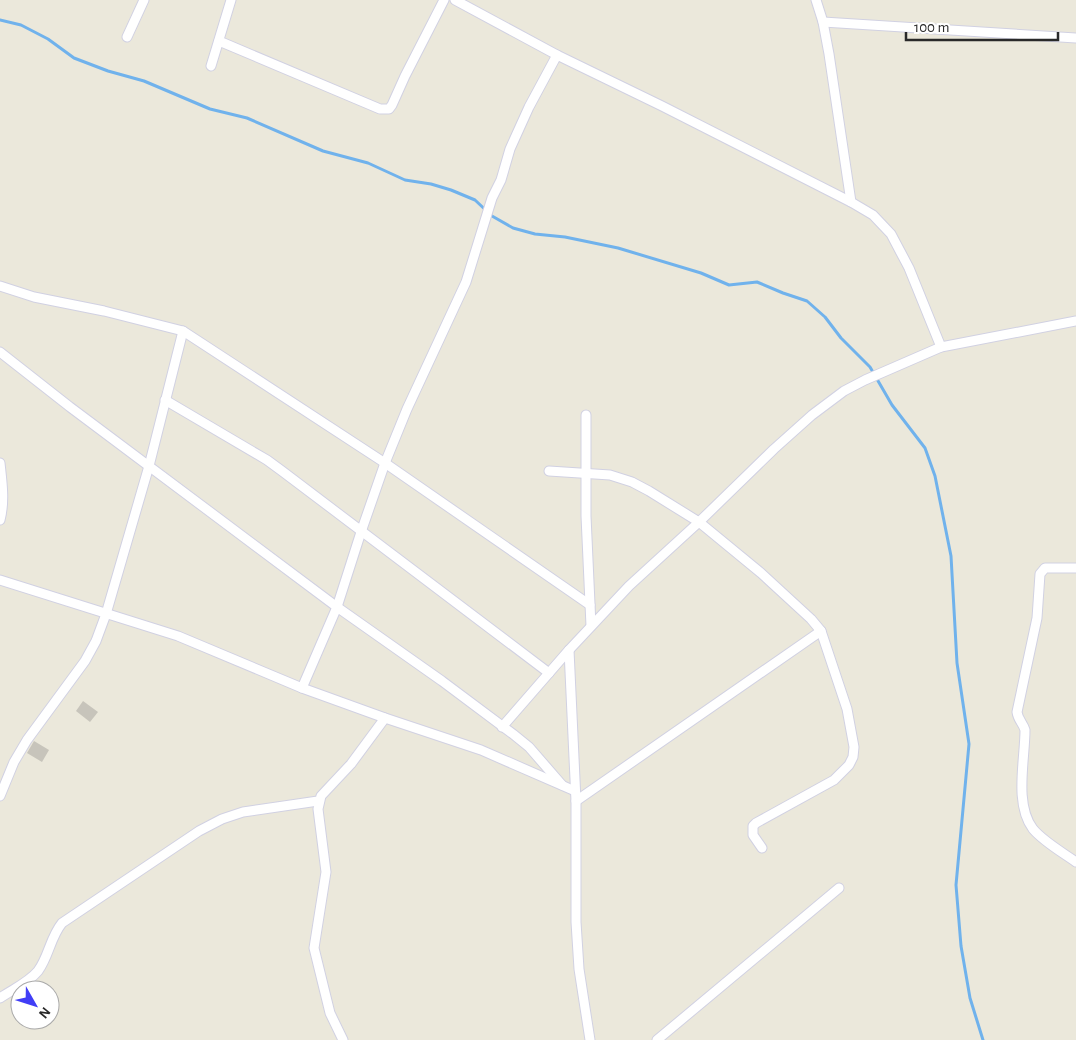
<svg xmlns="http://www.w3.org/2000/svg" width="1076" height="1040" font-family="'Alegreya Sans',sans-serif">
	<rect width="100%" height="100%" fill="#ebe8db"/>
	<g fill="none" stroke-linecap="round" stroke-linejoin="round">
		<path stroke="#70b2ec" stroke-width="3" d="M0,20l21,5 27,14 26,19 34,13 36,10 66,28 37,9 76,33 45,12 37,17 26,4 20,6 24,10 17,16 21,12 22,6 30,3 53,11 83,25 28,12 28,-3 26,11 24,8 18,16 16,21 29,29 22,38 33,43 10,28 16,80 6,107 12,81 -13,141 5,61 9,52 13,42"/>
	</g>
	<g fill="#c7c4bb">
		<path d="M83,701l15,11 -8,10 -14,-11z"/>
		<path d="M34,741l15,9 -7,12 -15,-9z"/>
	</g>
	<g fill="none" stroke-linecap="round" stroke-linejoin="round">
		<defs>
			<g id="street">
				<path d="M455,0l102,55 105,51 189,96 22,13 18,19 18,34 32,79"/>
				<path d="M816,0l7,22 6,32 22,148"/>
				<path d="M823,22l253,16"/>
				<path d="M127,37l17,-37"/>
				<path d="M219,41l161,68h9l3,-4 13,-29 39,-76"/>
				<path d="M211,66l20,-66"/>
				<path d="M0,286l34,11 70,14 79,20 202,132 205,142"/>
				<path d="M0,352l70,55 267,200 105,74 71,53 16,13 33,38"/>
				<path d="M165,400l102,60 15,11 267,202"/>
				<path d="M586,415v101l5,110"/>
				<path d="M0,463c2,19 5,38 0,57"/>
				<path d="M549,471l61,4 22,7 17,9 50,31 62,51 50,46 10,12 26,78 7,38 -1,10 -4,8 -15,15 -78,43 -3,3v9l9,13"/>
				<path d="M1076,568h-31l-5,6 -3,44 -20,94c1,8 6,11 8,18 0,30 -11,74 8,99 11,13 29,23 43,33"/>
				<path d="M0,580l178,56 124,52 83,30 96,32 94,41"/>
				<path d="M569,650l7,151v121l3,47 11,71"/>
				<path d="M302,688l35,-81 24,-75 24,-69 22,-54 59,-127 26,-84 9,-18 9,-31 19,-42 28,-52"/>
				<path d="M502,727l67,-77 60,-64 70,-64 75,-73 38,-34 32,-24 21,-11 76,-33 135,-26"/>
				<path d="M0,796l14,-34 13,-22 58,-79 11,-20 10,-27 43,-148 34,-135"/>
				<path d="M576,801l245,-170"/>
				<path d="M0,998c13,-9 28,-15 38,-27 11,-15 12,-33 24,-48l137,-92 23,-12 21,-7 75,-11"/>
				<path d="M343,1040l-13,-27 -16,-65 12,-76 -8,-63 3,-13 30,-32 34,-46"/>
				<path d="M657,1040l182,-152"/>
			</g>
		</defs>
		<use href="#street" stroke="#d1d1e2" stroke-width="11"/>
		<use href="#street" stroke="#fff" stroke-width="9"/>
	</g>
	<g transform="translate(35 1005) rotate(129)"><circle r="24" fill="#ffffff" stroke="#a9a9a9"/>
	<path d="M0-4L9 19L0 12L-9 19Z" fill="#413ef6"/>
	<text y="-8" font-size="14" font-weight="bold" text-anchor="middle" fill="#292929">N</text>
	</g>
	<path d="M906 32v8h152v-8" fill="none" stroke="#292929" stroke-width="2.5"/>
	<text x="914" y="32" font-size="15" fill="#292929" stroke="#ffffff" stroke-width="4" paint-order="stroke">100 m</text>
</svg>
